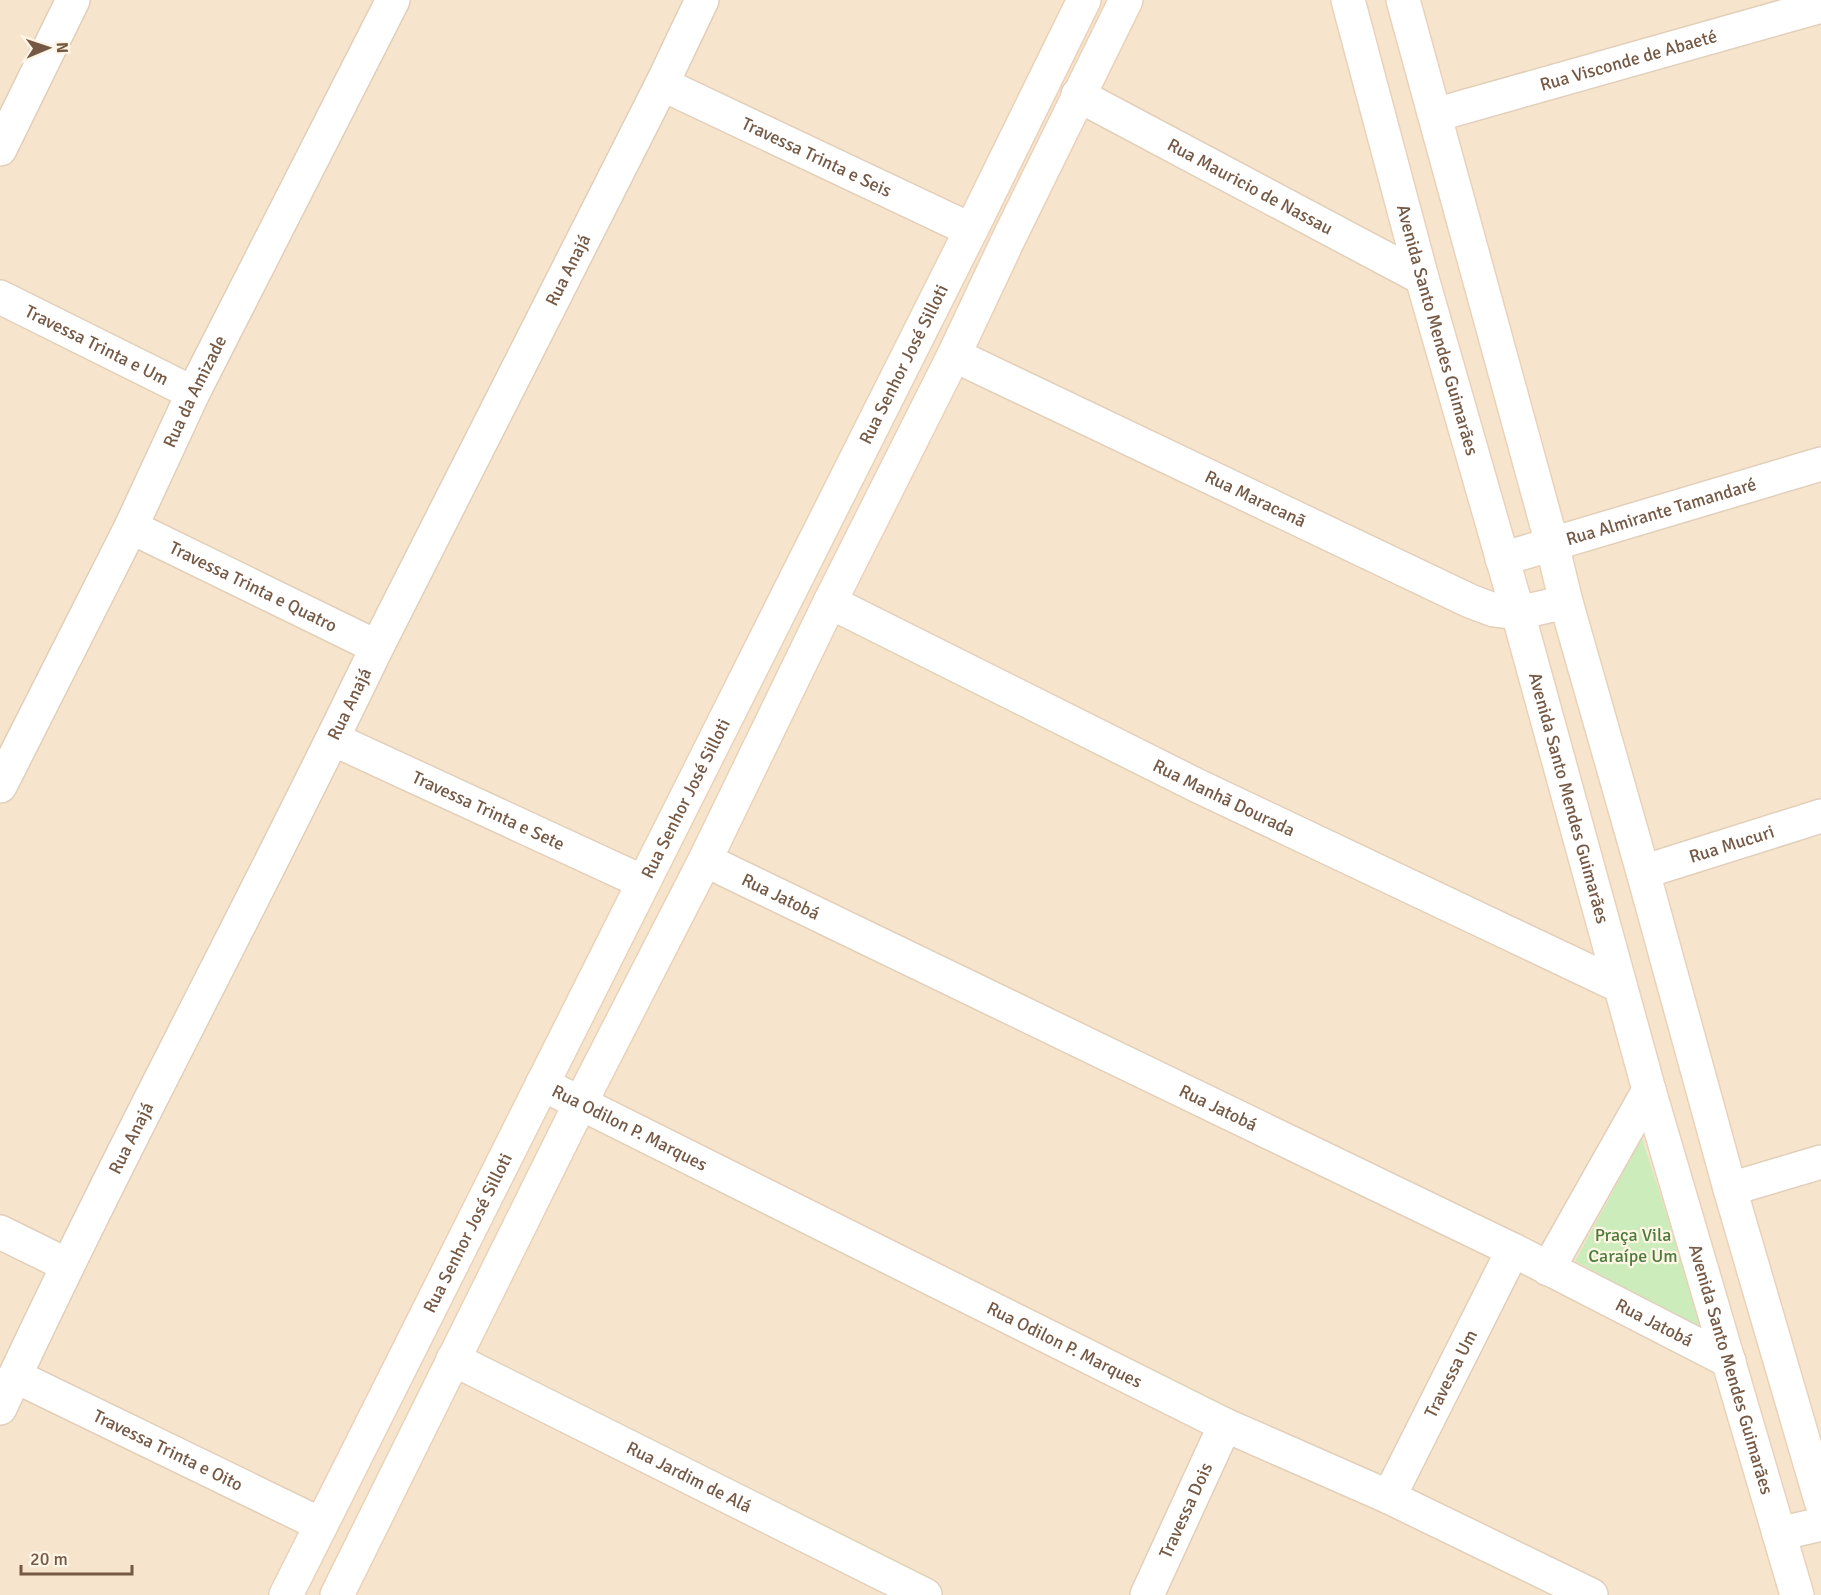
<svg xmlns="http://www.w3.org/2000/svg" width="1821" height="1595" font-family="Signika,sans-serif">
	<rect width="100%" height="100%" fill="#fef3de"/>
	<rect fill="#f6e5cc" x="0" y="0" width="1821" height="1595"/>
	<path fill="#cdecbc" d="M1642,1138l50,155 9,36 -126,-68z"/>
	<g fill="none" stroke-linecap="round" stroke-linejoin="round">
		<defs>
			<g id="street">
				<path id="s1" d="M662,84l309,146"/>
				<path id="s2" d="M1078,95l344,183"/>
				<path id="s3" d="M1435,115l386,-109"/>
				<path d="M0,149l73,-149"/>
				<path id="s4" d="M0,297l193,96"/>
				<path id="s5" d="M954,355l516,246 24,9 24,3 48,-11"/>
				<path id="s6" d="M131,527l246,120"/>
				<path id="s7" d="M1502,559l319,-95"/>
				<path id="s8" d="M830,602l368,184 422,200"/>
				<path id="s9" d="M333,739l310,143"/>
				<path id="s10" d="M0,786l131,-259 62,-134 200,-393"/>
				<path id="s11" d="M705,860l808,390 216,111"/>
				<path id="s12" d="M1643,872l178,-56"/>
				<path id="s13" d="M542,1084l683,341 164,72 202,98"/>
				<path d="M1730,1189l91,-27"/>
				<path d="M0,1232l67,33"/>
				<path d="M1548,1269l101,-179"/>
				<path id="s14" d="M453,1359l472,236"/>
				<path id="s15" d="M15,1376l305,148"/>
				<path id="s16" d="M0,1408c119,-257 255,-506 377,-761l285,-563 40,-84"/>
				<path id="s17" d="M1389,1497l124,-247"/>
				<path d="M1779,1534l42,-10"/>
				<path id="s18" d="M1147,1595l78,-170"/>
			</g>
			<g id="secondary">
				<path id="s19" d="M1348,0l74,278 96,335 131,477 148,505"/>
				<path d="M1403,0l149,544 14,58 77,270 87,317 91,312"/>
				<path id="s20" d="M286,1595l685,-1365 113,-230"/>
				<path d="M337,1595l244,-493 124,-242 125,-258 124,-247 55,-117 117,-238"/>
			</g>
		</defs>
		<use href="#street" stroke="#e2cfba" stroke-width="36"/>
		<use href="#secondary" stroke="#ead2b9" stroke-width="36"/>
		<use href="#street" stroke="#fff" stroke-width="33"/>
		<use href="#secondary" stroke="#fff" stroke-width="33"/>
	</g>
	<g text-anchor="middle" stroke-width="4.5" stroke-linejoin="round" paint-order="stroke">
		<g font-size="18" fill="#755945" stroke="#fff6e6">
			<text dy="6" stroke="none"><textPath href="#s3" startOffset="201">Rua Visconde de Abaeté</textPath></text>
			<text dy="6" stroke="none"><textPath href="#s1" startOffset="171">Travessa Trinta e Seis</textPath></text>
			<text dy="6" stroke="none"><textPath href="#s2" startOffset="195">Rua Mauricio de Nassau</textPath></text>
			<text dy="6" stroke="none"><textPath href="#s16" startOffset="1272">Rua Anajá</textPath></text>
			<text dy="6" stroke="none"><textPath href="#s19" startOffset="342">Avenida Santo Mendes Guimarães</textPath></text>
			<text dy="6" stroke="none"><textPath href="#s4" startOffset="108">Travessa Trinta e Um</textPath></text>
			<text dy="6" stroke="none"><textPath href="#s20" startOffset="1377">Rua Senhor José Silloti</textPath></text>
			<text dy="6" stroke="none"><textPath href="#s10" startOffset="440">Rua da Amizade</textPath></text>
			<text dy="6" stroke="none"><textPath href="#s5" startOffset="334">Rua Maracanã</textPath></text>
			<text dy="6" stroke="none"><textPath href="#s7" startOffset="166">Rua Almirante Tamandaré</textPath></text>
			<text dy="6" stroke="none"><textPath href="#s6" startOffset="136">Travessa Trinta e Quatro</textPath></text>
			<text dy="6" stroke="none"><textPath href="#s16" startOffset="786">Rua Anajá</textPath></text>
			<text dy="6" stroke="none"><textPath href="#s8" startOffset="440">Rua Manhã Dourada</textPath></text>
			<text dy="6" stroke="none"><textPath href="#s20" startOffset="891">Rua Senhor José Silloti</textPath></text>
			<text dy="6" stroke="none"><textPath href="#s19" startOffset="828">Avenida Santo Mendes Guimarães</textPath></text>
			<text dy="6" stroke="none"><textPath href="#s9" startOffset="171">Travessa Trinta e Sete</textPath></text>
			<text dy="6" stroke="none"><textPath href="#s12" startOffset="93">Rua Mucuri</textPath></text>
			<text dy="6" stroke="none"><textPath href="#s11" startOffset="84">Rua Jatobá</textPath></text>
			<text dy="6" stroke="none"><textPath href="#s11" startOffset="570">Rua Jatobá</textPath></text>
			<text dy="6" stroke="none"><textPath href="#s13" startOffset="98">Rua Odilon P. Marques</textPath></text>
			<text dy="6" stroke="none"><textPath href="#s16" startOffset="300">Rua Anajá</textPath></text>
			<text dy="6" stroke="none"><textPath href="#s20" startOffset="405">Rua Senhor José Silloti</textPath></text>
			<text dy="6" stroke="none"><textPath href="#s11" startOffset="1056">Rua Jatobá</textPath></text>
			<text dy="6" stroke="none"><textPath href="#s13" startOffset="584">Rua Odilon P. Marques</textPath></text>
			<text dy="6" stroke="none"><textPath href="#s19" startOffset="1422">Avenida Santo Mendes Guimarães</textPath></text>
			<text dy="6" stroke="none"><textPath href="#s17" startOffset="138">Travessa Um</textPath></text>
			<text dy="6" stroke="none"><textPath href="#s15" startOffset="170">Travessa Trinta e Oito</textPath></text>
			<text dy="6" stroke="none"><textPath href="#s14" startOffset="264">Rua Jardim de Alá</textPath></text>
			<text dy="6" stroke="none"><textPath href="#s18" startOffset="93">Travessa Dois</textPath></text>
		</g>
		<g font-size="18" fill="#4c7c3c" stroke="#fff6e6">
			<text x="1633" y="1241">Praça Vila<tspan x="1633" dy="21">Caraípe Um</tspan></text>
		</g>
	</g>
	<g transform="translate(48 48) rotate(88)" stroke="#fff6e6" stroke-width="4.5" paint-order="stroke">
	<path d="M0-4.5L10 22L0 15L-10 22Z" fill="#755945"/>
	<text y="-9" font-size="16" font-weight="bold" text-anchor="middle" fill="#755945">N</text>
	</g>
	<path d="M21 1565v9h111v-9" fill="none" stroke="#755945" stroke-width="3"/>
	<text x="30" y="1565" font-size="18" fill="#755945" stroke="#fff6e6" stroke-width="4.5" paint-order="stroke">20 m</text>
</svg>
